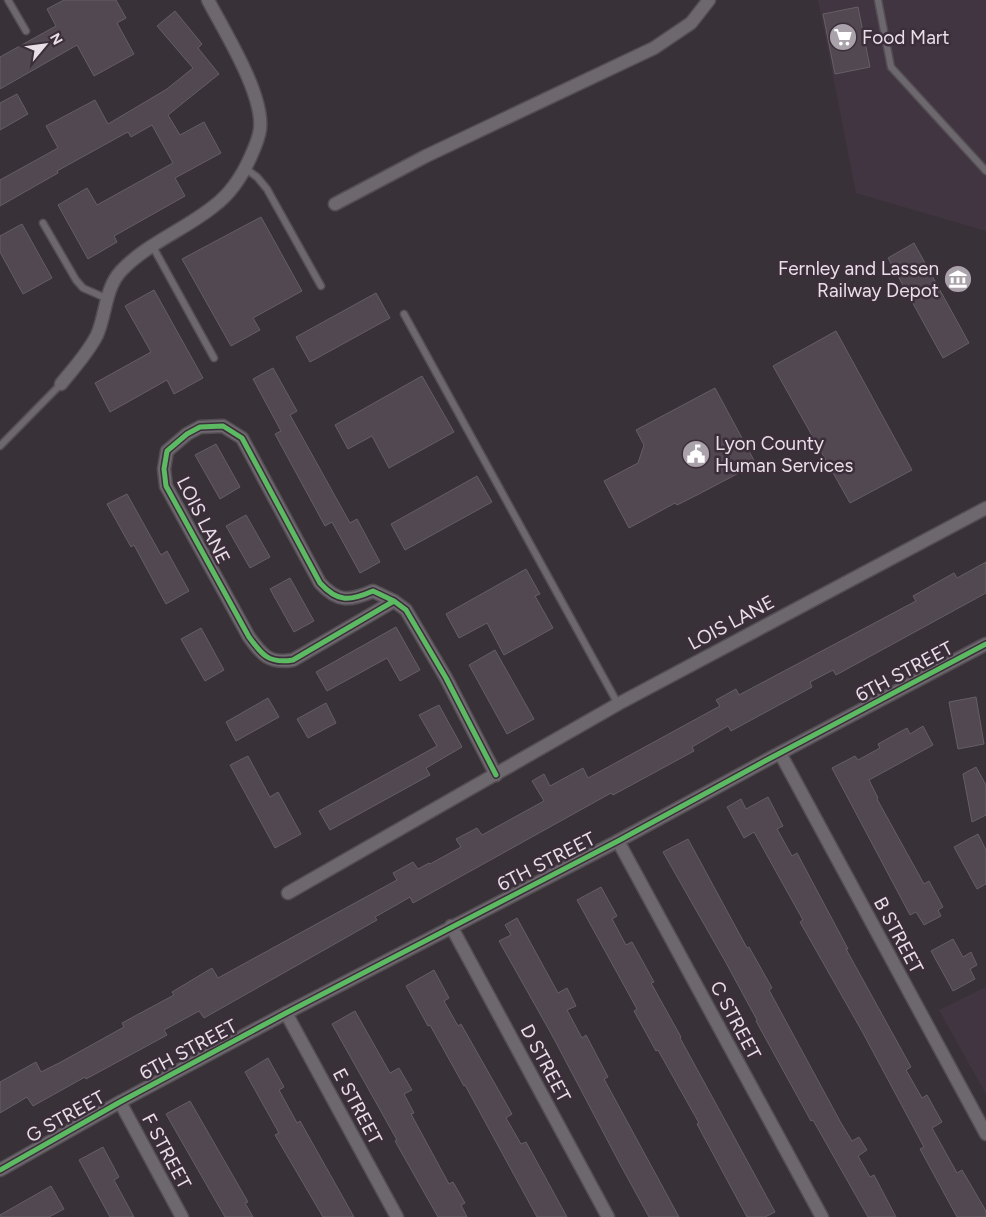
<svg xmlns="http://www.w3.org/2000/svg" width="986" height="1217" font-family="Figtree,sans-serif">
	<rect width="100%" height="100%" fill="#383238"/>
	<g fill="#413542">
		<path d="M818,0h168v231l-130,-38z"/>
		<path d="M986,987v107l-47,-84z"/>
	</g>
	<g fill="#514851" stroke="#655f65">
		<path d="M64,0h52l10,18 -9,5 17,31 -40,22 -17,-31 -77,44v-32l56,-31 -9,-17z"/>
		<path d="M858,7l12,60 -35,7 -12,-60z"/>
		<path d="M175,11l27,33 -4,4 21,26 -51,41 12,20 24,-13 17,31 -46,25 10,18 -71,40 3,6 -29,17 -30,-54 29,-17 10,17 76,-42 -21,-38 -21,12 -3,-5 -4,2 -67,37 1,2 -58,33v-26l58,-32 -12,-22 49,-26 13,24 59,-35 26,-21 -36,-42z"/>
		<path d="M17,94l11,20 -28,16v-27z"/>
		<path d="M261,217l41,74 -49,27 7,12 -29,16 -49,-87z"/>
		<path d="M22,224l30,54 -29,16 -23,-42v-16z"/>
		<path d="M914,243l55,100 -26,15 -55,-100z"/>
		<path d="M154,290l49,88 -29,16 -7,-14 -57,32 -15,-29 56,-31 -26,-46z"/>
		<path d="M376,293l14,25 -80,44 -14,-25z"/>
		<path d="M836,331l76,139 -62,33 -77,-137z"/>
		<path d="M273,368l24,43 -7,4 60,108 7,-4 23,43 -20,11 -28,-51 -7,4 -50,-92 6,-3 -28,-52z"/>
		<path d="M422,376l32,56 -65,36 -17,-32 -24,13 -13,-24z"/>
		<path d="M715,388l41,76 -59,31 -20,10 -2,-2 -46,25 -25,-47 34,-18 6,-18 -8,-15z"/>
		<path d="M216,444l24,43 -20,12 -25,-44z"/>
		<path d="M477,476l15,26 -87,48 -14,-26z"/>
		<path d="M127,494l34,61 6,-4 22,40 -23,13 -32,-59 -3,2 -24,-43z"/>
		<path d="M246,515l24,42 -20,11 -24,-42z"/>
		<path d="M986,562v31l-150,82 -3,-5 -23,12 2,5 -81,44 -3,-5 -36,21 2,4 -81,44 -2,-2 -198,110 -3,-6 -12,7 -23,13 2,3 -173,98 -5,-7 -35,19 3,5 -81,44 -1,-2 -52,29 -6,-9 -27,16v-31l36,-20 5,10 20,-10 63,-35 -2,-4 52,-28 -2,-3 40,-24 6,10 179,-98 -4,-7 20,-11 5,7 11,-6 1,1 31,-17 -5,-8 21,-11 5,7 62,-34 -12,-20 12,-7 6,12 33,-18 5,10 132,-72 -4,-6 20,-11 3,6 177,-94 -3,-5 41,-23 3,5z"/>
		<path d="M526,569l14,25 -5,2 18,32 -49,27 -17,-32 -28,15 -13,-24z"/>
		<path d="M290,578l24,43 -20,11 -24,-43z"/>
		<path d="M396,627l24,43 -20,11 -13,-23 -60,33 -11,-19z"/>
		<path d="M201,628l23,42 -19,11 -24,-42z"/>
		<path d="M495,650l39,69 -27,15 -38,-69z"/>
		<path d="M976,697l8,47 -26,5 -9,-47z"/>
		<path d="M268,698l11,19 -43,24 -10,-19z"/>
		<path d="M326,703l10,20 -28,15 -11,-19z"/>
		<path d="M439,705l23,42 -36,21 4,7 -100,55 -11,-19 118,-65 -18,-31z"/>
		<path d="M923,726l10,19 -64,35 9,18 -1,1 47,85 5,-3 14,26 -5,3 3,6 -17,9 -8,-13 -6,3 -78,-147 23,-12 3,4 22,-12 -2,-4 29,-16 3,6z"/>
		<path d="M248,756l22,41 8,-5 23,42 -26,14 -45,-83z"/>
		<path d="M976,767l10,18v30l-14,7 -9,-48z"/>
		<path d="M768,797l15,29 -6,3 15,27 5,-3 51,96h-2l65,118 -5,3 16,28 5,-3 15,27 -10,6 25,45 5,-3 24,41v6h-29l-37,-68 4,-2 -61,-114 -63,-111 3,-2 -49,-88 -10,6 -17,-31 14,-8 5,10z"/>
		<path d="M978,834l8,16v34l-9,5 -23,-42z"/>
		<path d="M688,839l59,109 2,-1 23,41 -3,2 72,133 11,18 7,-4 8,13 -9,6 12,21 4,-2 22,42h-28l-55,-97 -2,1 -55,-100 1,-1 -32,-59 -62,-109z"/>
		<path d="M601,887l16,29 -5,3 14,26 6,-3 22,40 -3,1 30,54 -1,1 95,174 -10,5h-18l-50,-93 2,-1 -41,-73 -2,1 -22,-40 3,-2 -60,-109z"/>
		<path d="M517,918l41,75 9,-5 9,18 -9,4 15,28 4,-3 22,42 -4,2 75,138h-30l-29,-53 -67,-127 -54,-96 12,-6 -6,-10z"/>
		<path d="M953,939l10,18 8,-5 6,13 -7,4 5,10 -22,12 -22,-40z"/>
		<path d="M434,970l15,28 -5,3 14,25 3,-2 51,90 -6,4 15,26 5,-2 41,75h-30l-72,-132 -1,1 -34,-61 -2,1 -22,-40z"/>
		<path d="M355,1011l35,62 9,-5 13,22 -8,4 10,19 -3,1 38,70 4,-2 12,21 -4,2 6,12h-29l-43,-76 2,-1 -65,-116z"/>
		<path d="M268,1058l16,29 -5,3 18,33 3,-2 54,96h-31l-48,-82 4,-2 -34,-61z"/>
		<path d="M190,1101l58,101 -3,1 8,14h-28l-59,-103z"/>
		<path d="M103,1147l16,30 -5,3 20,37h-24l-31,-57z"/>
		<path d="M51,1186l13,23 -15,8h-49v-2z"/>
	</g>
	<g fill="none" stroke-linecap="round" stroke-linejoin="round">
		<defs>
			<g id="service">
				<path d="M8,0l18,31"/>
				<path d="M878,0l13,67 95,104"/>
				<path d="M246,169l11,8 10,12 54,97"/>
				<path d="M43,223l33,57 7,8 25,11"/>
				<path d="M153,247l61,111"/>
				<path d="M404,314l214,390"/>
				<path d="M0,446l61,-62"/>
			</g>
			<g id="minor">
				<path d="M335,204l91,-48 228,-108 37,-25 18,-23"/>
				<path d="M61,384c12,-15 27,-31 36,-49 9,-20 8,-47 24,-64 25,-27 65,-42 93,-65 16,-12 28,-30 36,-48 4,-9 9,-19 10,-29 4,-35 -36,-98 -52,-129"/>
				<path d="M394,601l-101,59c-24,4 -31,-5 -44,-23l-83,-151 -2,-17 3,-18 20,-17 13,-7 23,-1 19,12 78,145c18,20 30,18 53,8l21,10 12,9 40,68 50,97"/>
				<path d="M780,753l206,381"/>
				<path d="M618,841l204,376"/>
				<path d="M288,893l330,-189 368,-196"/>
				<path d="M451,926l157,291"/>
				<path d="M286,1013l111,204"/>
				<path d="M120,1102l62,115"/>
				<path d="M0,1170l120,-68 166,-89 332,-172 147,-80 221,-117"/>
			</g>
		</defs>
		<use href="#service" stroke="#544e54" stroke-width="9"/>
		<use href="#minor" stroke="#544e54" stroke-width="15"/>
		<use href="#service" stroke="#6d686d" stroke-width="6"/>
		<use href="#minor" stroke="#6d686d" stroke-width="12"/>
		<defs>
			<g id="cycleway">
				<path d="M394,601l-101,59c-24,4 -31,-5 -44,-23l-83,-151 -2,-17 3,-18 20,-17 13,-7 23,-1 19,12 78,145c18,20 30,18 53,8l21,10 12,9 40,68 50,97"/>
				<path d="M0,1170l120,-68 166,-89 332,-172 147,-80 221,-117"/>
			</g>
		</defs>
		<use href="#cycleway" stroke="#3c2e3b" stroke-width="8"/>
		<use href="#cycleway" stroke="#5cba63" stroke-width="5"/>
	</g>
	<defs>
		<symbol id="supermarket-disc" viewBox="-11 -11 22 22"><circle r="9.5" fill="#aaa2aa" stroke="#3c2e3b"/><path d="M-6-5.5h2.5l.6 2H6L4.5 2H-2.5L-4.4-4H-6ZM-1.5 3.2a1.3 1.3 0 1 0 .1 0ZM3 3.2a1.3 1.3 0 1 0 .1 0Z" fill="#fff"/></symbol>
		<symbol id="museum-disc" viewBox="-11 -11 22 22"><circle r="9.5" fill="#aaa2aa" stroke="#3c2e3b"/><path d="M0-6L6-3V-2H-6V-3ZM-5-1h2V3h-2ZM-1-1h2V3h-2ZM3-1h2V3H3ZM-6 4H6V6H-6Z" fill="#fff"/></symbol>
		<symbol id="civic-disc" viewBox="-11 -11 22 22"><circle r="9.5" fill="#aaa2aa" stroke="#3c2e3b"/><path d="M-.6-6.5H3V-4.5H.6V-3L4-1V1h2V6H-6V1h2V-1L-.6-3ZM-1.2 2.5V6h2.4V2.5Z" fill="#fff"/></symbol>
	</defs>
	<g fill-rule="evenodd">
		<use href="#supermarket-disc" x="827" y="21" width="32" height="32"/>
		<use href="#museum-disc" x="942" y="263" width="32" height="32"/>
		<use href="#civic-disc" x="680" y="438" width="32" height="32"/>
	</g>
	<g text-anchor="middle" stroke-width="5" stroke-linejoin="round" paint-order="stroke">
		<g font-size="19" fill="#e8dfe7" stroke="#3c2e3b" text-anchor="start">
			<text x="862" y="44">Food Mart</text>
			<text x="939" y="275" text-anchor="end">Fernley and Lassen<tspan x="939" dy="22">Railway Depot</tspan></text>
			<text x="715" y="450">Lyon County<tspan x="715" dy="22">Human Services</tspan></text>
		</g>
		<g font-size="19" fill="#e8dfe7" stroke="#3c2e3b">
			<text transform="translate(204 520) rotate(63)" y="7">LOIS LANE</text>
			<text transform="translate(731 622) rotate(-28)" y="7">LOIS LANE</text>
			<text transform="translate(904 671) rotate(-28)" y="7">6TH STREET</text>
			<text transform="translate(546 861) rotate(-27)" y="7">6TH STREET</text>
			<text transform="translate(899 935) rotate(62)" y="7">B STREET</text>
			<text transform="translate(736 1020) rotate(62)" y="7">C STREET</text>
			<text transform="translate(188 1049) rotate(-28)" y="7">6TH STREET</text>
			<text transform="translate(546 1063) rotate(62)" y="7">D STREET</text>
			<text transform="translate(358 1106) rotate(62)" y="7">E STREET</text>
			<text transform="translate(65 1116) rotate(-29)" y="7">G STREET</text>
			<text transform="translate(167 1151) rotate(62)" y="7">F STREET</text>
		</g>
	</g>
	<g transform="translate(45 45) rotate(61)" stroke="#3c2e3b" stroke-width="4" paint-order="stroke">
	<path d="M0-4L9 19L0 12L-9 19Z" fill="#e8dfe7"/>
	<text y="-8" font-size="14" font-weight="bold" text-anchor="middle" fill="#e8dfe7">N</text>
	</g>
</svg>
